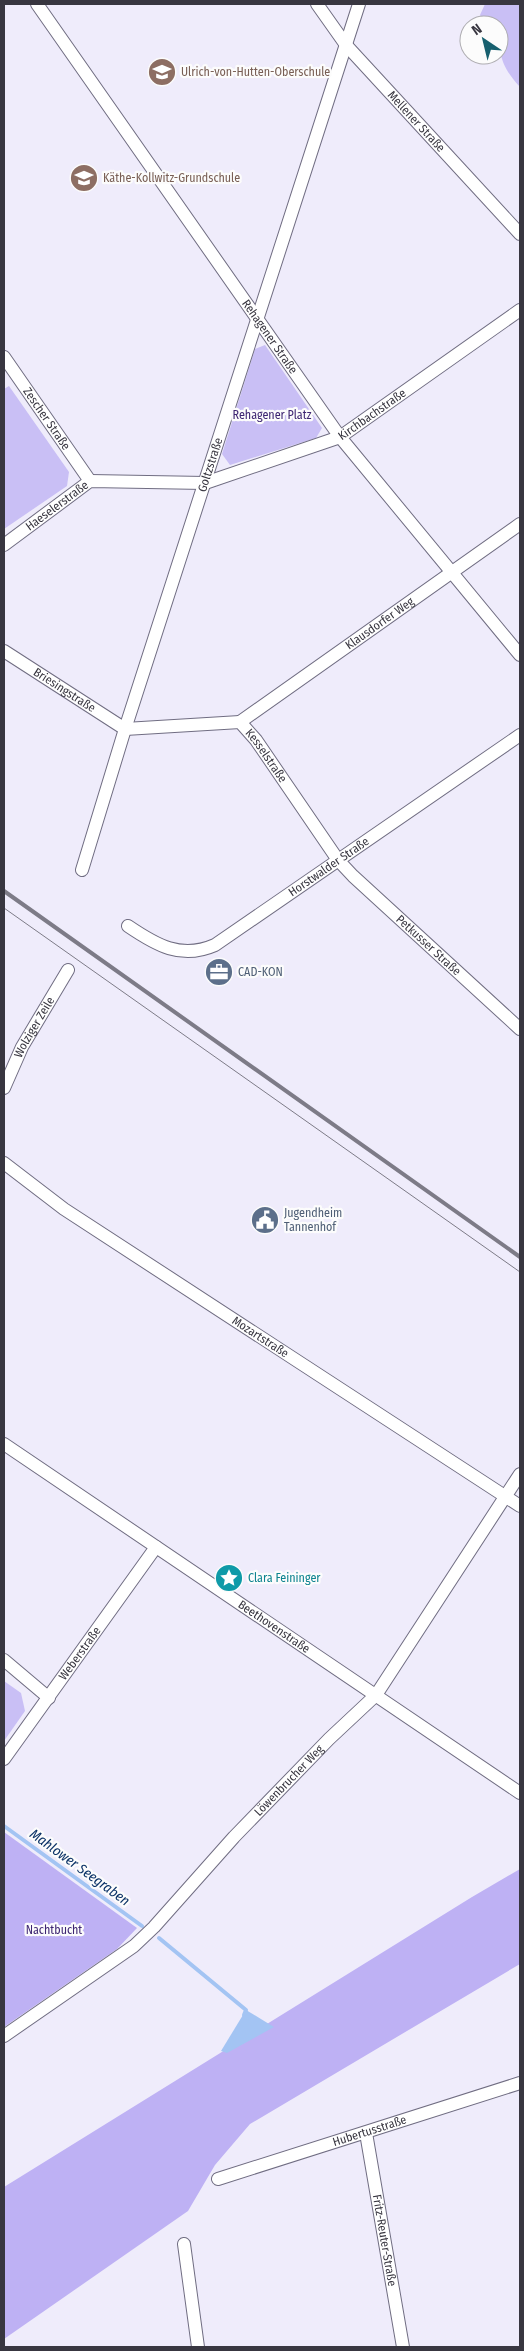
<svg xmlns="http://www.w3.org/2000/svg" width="524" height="2351" font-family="'Fira Sans Condensed',sans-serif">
	<rect width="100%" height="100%" fill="#efecfb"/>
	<g fill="#c9bff5">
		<path d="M485,4h35v83c-20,-22 -21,-33 -21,-62h-14l-5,-10z"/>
		<path d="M265,345l57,83 -6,10 -86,27 -8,-11 33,-105z"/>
		<path d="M9,386l60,86 -2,14 -63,43v-140z"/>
		<path d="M4,1681l17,12 4,18 -21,30z"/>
	</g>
	<g fill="#beb1f4">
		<path d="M4,1832l133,96 -20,21 -113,78z"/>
		<path d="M520,1869v95l-270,160 -35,41 -27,46 -184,128v-152l468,-290z"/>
	</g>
	<path fill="#a3c4f3" d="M246,2010l28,17 -47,26 -6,-2z"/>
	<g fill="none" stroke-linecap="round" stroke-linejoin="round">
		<g stroke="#a3c4f3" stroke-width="4">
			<path d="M4,1826l138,100"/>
			<path d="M159,1938l87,72 -2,5"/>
		</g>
		<defs>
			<g id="street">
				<path id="s1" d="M37,4l303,433 180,218"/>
				<path id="s2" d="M317,4l29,41 174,189"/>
				<path id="s3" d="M4,357l86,124"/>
				<path id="s4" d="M4,545l86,-64 115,2 135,-46 180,-127"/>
				<path id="s5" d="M4,651l121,78"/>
				<path id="s6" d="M240,722l280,-198"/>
				<path id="s7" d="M125,729l115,-7 16,18 82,120 15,16 167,153"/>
				<path id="s8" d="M82,870l43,-141 234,-725"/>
				<path id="s9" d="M128,926c28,19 53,34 87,19l305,-210"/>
				<path id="s10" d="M4,1088l18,-41 46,-77"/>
				<path id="s11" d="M4,1163l60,46 456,297"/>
				<path id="s12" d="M4,1444l516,349"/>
				<path d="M4,1660l45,38"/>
				<path id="s13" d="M4,1759l152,-212"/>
				<path id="s14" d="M4,2036l130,-90 20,-19 80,-90 95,-98 47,-44 144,-221"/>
				<path id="s15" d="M366,2133l37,214"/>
				<path id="s16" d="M218,2179l302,-96"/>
				<path d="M184,2244l14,103"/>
			</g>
		</defs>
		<use href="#street" stroke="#706d82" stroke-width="14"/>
		<use href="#street" stroke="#fff" stroke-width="12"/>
		<path stroke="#7d7b87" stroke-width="1" d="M4,908l516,364"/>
		<path stroke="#7d7b87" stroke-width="4" d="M4,891l516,366"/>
	</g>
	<defs>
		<symbol id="school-disc" viewBox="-11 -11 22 22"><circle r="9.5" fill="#8d6e63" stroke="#fcfcfc"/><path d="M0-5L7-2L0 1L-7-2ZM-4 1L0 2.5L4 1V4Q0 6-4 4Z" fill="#fff"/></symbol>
		<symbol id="office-disc" viewBox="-11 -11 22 22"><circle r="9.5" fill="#5c6f8a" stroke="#fcfcfc"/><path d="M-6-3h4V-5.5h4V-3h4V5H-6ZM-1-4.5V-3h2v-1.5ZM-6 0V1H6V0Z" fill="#fff"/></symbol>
		<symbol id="civic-disc" viewBox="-11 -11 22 22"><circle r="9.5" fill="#5c6f8a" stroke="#fcfcfc"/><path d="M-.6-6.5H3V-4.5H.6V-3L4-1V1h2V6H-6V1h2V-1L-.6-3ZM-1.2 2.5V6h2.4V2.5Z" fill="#fff"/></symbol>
		<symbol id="sight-disc" viewBox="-11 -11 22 22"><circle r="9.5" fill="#0f9aa8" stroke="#fcfcfc"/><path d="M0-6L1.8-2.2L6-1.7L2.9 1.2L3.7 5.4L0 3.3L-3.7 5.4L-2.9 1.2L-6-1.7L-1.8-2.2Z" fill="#fff"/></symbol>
	</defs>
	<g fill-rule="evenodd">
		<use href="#school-disc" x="146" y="56" width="32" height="32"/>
		<use href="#school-disc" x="68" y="162" width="32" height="32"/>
		<use href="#office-disc" x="203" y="956" width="32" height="32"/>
		<use href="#civic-disc" x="249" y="1204" width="32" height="32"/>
		<use href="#sight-disc" x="213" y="1562" width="32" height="32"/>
	</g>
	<g text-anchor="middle" stroke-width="4.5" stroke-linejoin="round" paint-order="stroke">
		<g font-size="12" fill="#785e54" stroke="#fcfcfc" text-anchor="start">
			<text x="181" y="76">Ulrich-von-Hutten-Oberschule</text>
			<text x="103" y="182">Käthe-Kollwitz-Grundschule</text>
		</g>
		<g font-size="12" fill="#383640" stroke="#fcfcfc">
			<text dy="4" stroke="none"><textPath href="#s2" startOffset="154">Mellener Straße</textPath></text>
			<text dy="4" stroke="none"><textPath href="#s1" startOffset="406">Rehagener Straße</textPath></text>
			<text dy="4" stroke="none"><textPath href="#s4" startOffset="404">Kirchbachstraße</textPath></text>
			<text dy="4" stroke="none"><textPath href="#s3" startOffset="75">Zescher Straße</textPath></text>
			<text dy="4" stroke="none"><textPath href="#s8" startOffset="425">Goltzstraße</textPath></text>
			<text dy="4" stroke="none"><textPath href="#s4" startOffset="66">Haeselerstraße</textPath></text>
			<text dy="4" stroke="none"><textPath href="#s6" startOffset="171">Klausdorfer Weg</textPath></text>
			<text dy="4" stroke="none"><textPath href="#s5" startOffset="72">Briesingstraße</textPath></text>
			<text dy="4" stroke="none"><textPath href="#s7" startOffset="158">Kesselstraße</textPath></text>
			<text dy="4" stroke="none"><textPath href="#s9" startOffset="232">Horstwalder Straße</textPath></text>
			<text dy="4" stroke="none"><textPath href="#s7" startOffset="409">Petkusser Straße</textPath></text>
			<text dy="4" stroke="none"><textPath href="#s10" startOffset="68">Wolziger Zeile</textPath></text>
			<text dy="4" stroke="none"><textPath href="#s11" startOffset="310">Mozartstraße</textPath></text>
			<text dy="4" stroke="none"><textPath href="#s12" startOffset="326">Beethovenstraße</textPath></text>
			<text dy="4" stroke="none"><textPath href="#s13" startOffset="130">Weberstraße</textPath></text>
			<text dy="4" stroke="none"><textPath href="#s14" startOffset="385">Löwenbrucher Weg</textPath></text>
			<text dy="4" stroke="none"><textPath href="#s16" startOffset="159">Hubertusstraße</textPath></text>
			<text dy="4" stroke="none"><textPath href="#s15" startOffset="109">Fritz-Reuter-Straße</textPath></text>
		</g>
		<g font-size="12" fill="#3e2672" stroke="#fcfcfc">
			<text x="272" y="419">Rehagener Platz</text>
			<text x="54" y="1934">Nachtbucht</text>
		</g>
		<g font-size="12" fill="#4e5e75" stroke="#fcfcfc" text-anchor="start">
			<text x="238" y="976">CAD-KON</text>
			<text x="284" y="1217">Jugendheim<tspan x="284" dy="14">Tannenhof</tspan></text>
		</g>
		<g font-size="12" fill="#0d838f" stroke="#fcfcfc" text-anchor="start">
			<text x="248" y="1582">Clara Feininger</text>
		</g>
		<g font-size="14" font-style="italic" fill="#0c3367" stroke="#fcfcfc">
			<text transform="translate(80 1867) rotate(36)" y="5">Mahlower Seegraben</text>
		</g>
	</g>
	<rect width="524" height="2351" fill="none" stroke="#383640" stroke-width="10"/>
	<g transform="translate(484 40) rotate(325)"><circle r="24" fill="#fcfcfc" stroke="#aeadb1"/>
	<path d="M0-4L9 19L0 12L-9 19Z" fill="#17606f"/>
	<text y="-8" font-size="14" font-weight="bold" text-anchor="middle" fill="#383640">N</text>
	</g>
</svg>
